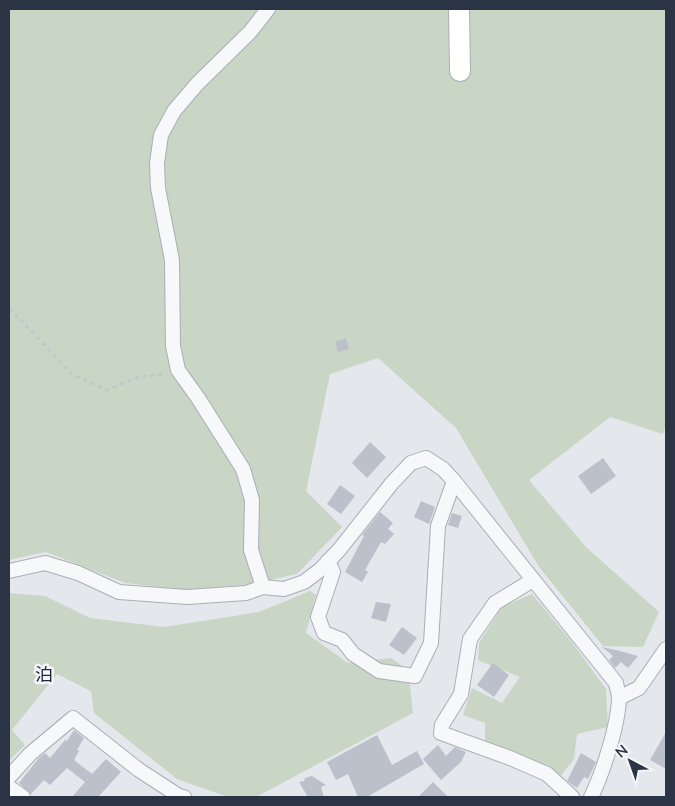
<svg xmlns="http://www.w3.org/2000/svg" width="675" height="806" font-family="Lato,'Noto Sans JP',sans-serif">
	<rect width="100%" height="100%" fill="#e4e7ec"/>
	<g fill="#c9d6c5">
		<path d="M9,9h657v416l-3,9 -53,-17 -81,63 57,67 73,65 -16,35 -40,-1 -64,-79 -83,-139 -78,-70 -48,16 -24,117 36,36 -45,47 -45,10 -66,6 -61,-7 -79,-31 -37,8z"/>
		<path d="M310,591l6,4 -10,38 42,30 43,-5 17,12 5,43 -157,84h-28l-51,-18 -83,-66 -3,-22 -34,-17 -45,56 13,15 -16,16v-168l36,3 45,22 74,9 95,-15z"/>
		<path d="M532,594l39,47 35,48 2,38 -31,7 -3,25 -15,19 -18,-14 -56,-20v-21l-22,-8 9,-27 30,15 18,-26 -42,-17 1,-17 23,-36z"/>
	</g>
	<g fill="#bbc0ca">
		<path d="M346,338l3,11 -11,3 -3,-10z"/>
		<path d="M370,442l16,15 -19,21 -15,-15z"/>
		<path d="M603,458l13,18 -25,18 -13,-18z"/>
		<path d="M340,485l15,11 -14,18 -14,-10z"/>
		<path d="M421,501l14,6 -6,17 -15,-7z"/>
		<path d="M380,512l13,11 -5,6 6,5 -9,10 -4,-2 -16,28 3,2 -6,10 -17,-10 19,-36 -2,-1z"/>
		<path d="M452,513l10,3 -4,12 -10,-3z"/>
		<path d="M376,602l15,2 -5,18 -15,-4z"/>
		<path d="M402,627l15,11 -13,17 -15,-10z"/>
		<path d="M602,647l18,4 18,5 -10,12 -7,-6 -6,6 -6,-8 4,-4z"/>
		<path d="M493,663l16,12 -15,22 -17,-12z"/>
		<path d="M74,730l10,8 -7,12 2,1 -5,9 18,14 14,-15 15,13 -23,25h-26l13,-15 -18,-14 -17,17 -6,-5 -13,14 -12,-11 20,-25 6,-5 5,5 15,-18 2,1z"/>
		<path d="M666,732v37l-16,-9z"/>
		<path d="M377,735l15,30 25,-14 7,13 -57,33h-9l-10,-23 -12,6 -9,-18z"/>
		<path d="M438,745l8,11 9,-9 11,5 -5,10 -20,18 -18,-21z"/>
		<path d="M581,753l15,9 -8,17 -4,-2 -7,11 -10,-7z"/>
		<path d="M312,776l14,9 -5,2 3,10h-16l-9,-15 5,-1 1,-3z"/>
		<path d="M433,782l15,15h-30z"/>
	</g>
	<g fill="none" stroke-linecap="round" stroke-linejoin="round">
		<defs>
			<g id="street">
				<path d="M328,561l5,11 -15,45 6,16 18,7 11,14 26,17 36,5 16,-33 7,-117 16,-45"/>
				<path d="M9,571l36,-8 33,10 41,19 68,5 59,-4 17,-6 21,2 20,-7 16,-12 19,-20 53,-67 19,-20 15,-5 17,11 11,12 162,202c1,5 3,11 3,16 -1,26 -16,74 -28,98"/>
				<path d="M533,580l-38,23 -25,36 -9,55 -19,31 -1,8 69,25 37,16 25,23"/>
				<path d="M263,587l-12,-37 1,-50 -9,-31 -45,-71 -20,-28 -5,-24 -1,-86 -14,-72 -1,-25 4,-28 13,-24 23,-27 53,-52 18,-23"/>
				<path d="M619,698l20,-10 27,-39"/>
				<path d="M9,777l21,-23 43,-36 66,52 40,26 5,1"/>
				<path d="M9,787l14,10"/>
			</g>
			<path id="secondary" d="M459,9l1,62"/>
		</defs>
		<use href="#street" stroke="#a9aeb7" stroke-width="16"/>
		<use href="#secondary" stroke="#a9aeb7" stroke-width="22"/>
		<path stroke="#c2c5cb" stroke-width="2.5" stroke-dasharray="4 4" stroke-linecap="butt" d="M9,308l63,66 34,16 33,-13 26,-3"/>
		<use href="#street" stroke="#f7f8fa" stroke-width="14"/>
		<use href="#secondary" stroke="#fff" stroke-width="20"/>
	</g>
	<g text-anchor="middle" stroke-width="5" stroke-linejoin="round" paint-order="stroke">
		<g font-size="18" fill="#1d2536" stroke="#f4f6f9">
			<text x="44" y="681">泊</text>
		</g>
	</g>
	<rect width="675" height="806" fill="none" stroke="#2b3445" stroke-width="20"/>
	<g transform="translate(630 761) rotate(319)" stroke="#f4f6f9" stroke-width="4" paint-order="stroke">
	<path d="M0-4L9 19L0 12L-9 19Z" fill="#2b3445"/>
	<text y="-8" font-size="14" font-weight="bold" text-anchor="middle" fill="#2b3445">N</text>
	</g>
</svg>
